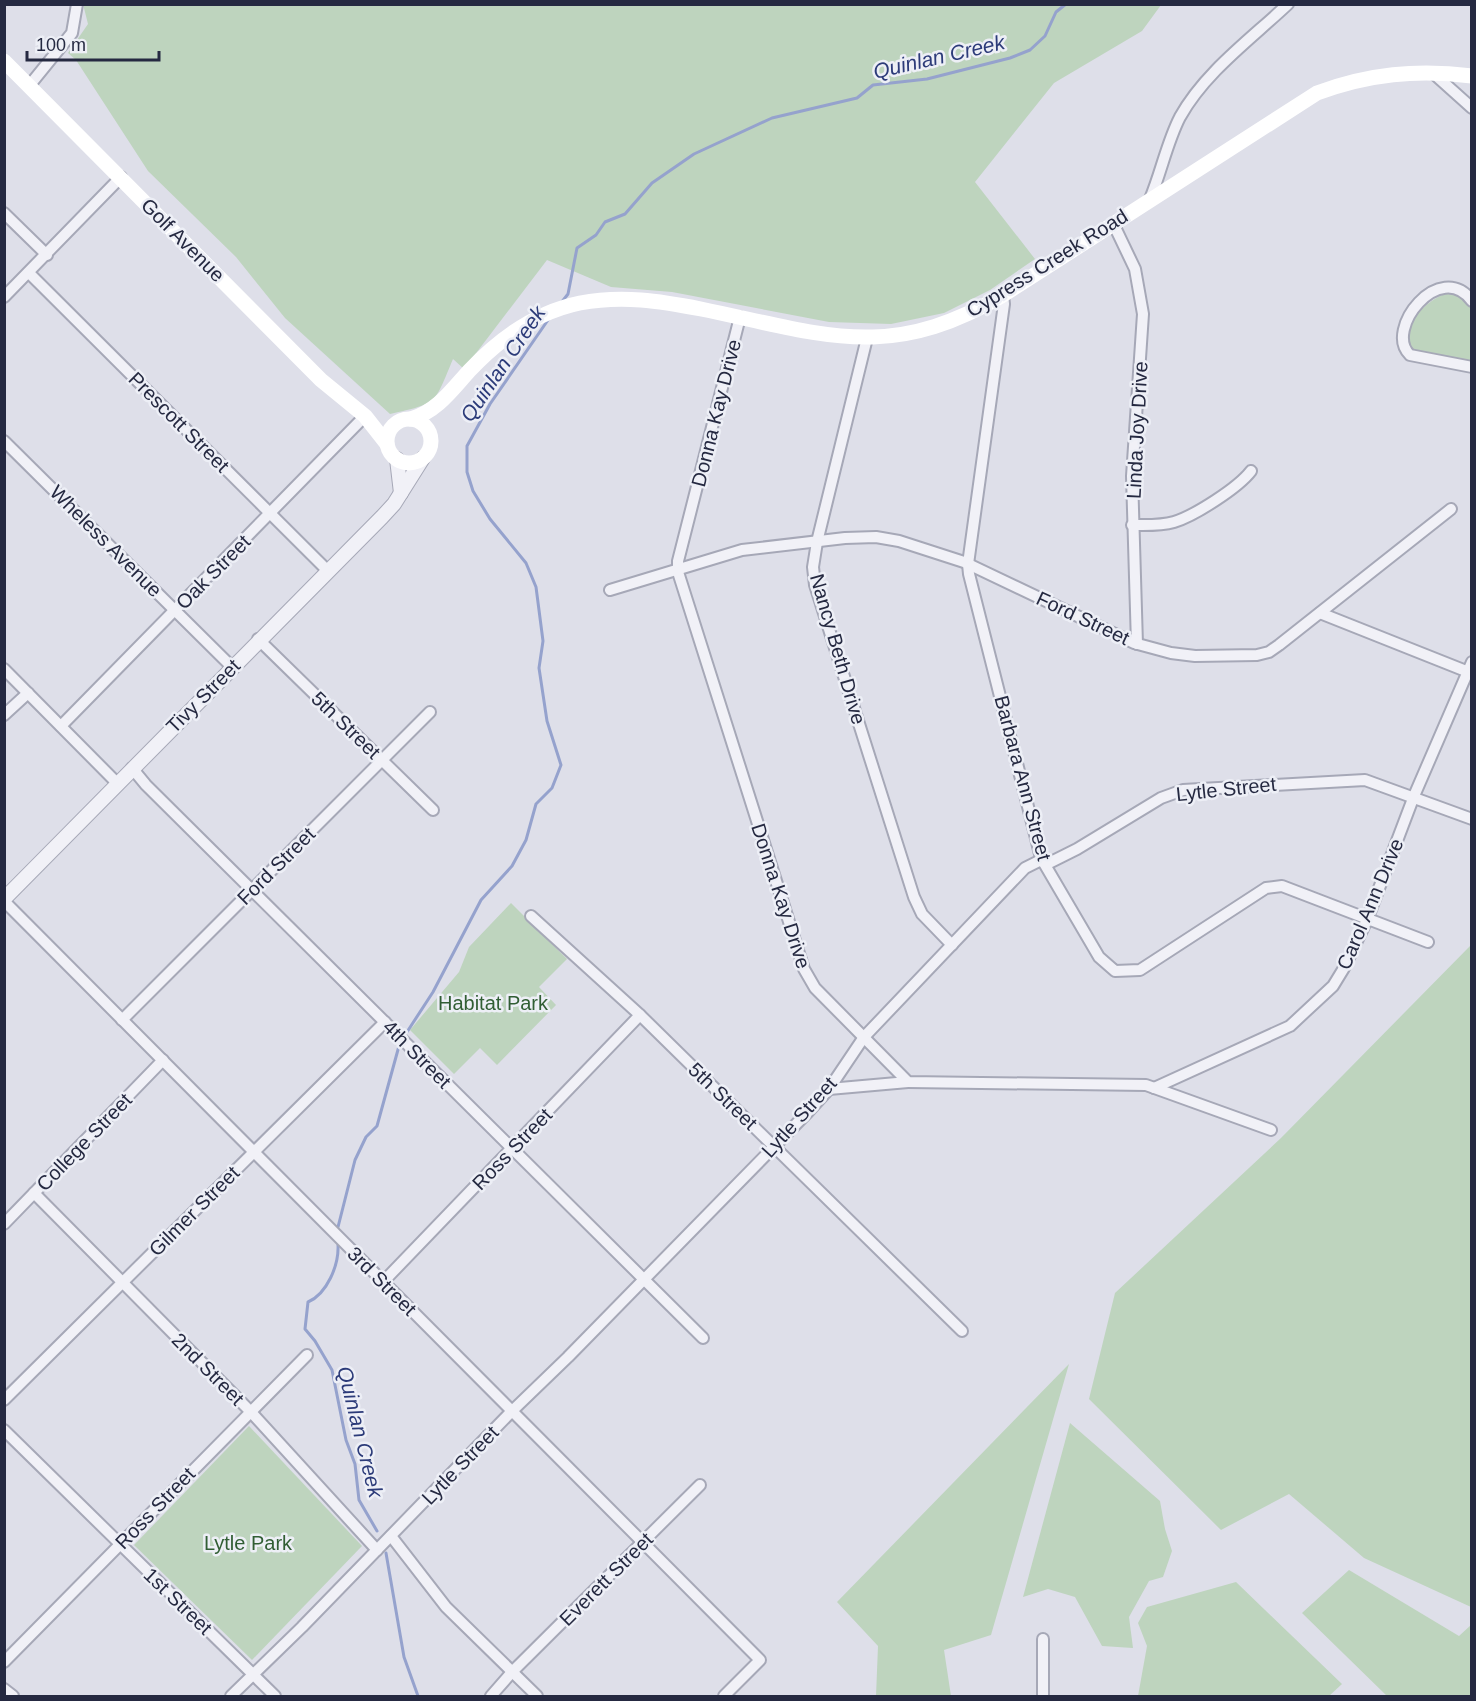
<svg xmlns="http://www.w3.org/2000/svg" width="1476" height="1701" font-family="Arial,sans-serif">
	<rect width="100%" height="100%" fill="#dedfe9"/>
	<g fill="#bed4be">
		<path d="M83,4l1078,1 -19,26 -88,52 -79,99 60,77 -45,31 -46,23 -53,11 -62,-2 -157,-30 -61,-5 -64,-27 -83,109 -11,-10c-19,45 -14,44 -63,55l-105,-96 -49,-61 -88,-86 -72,-111 -8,-7 20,-29z"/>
		<path d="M1448,293l8,1 14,12 1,58c-17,-2 -43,-2 -58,-14 -23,-18 17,-53 35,-57z"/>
		<path d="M511,903l56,56 -28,28 17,18 -59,60 -17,-17 -26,26 -44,-44 49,-58 10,-25z"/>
		<path d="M1471,945v662l-107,-49 -75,-64 -68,36 -132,-131 26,-106 166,-155z"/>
		<path d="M1069,1364l-78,271 -47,15 7,46h-75l2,-50 -41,-44z"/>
		<path d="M1070,1423l90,78 5,28 7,22 -9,26 -14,4 -20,36 4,31 -31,-2 -27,-49 -27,-8 -25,8z"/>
		<path d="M249,1426l113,120 -110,114 -118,-115z"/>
		<path d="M1349,1570l110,66 12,-11v71h-84l-85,-83z"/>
		<path d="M1236,1582l106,102 -13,12h-191l9,-50 -9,-23 9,-16z"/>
	</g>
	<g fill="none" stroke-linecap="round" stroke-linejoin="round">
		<g stroke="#95a2cd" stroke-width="3">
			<path d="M561,303l7,-9 9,-46 19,-13 9,-13 20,-8 27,-31 42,-29 78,-36 85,-20 16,-13 54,-6 83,-21 20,-8 15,-14 11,-24 10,-8"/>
			<path d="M407,1032l26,-40 48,-92 31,-34 14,-26 10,-36 16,-16 9,-23 -14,-44 -8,-53 4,-27 -7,-54 -10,-24 -36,-44 -17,-28 -6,-19v-26l23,-42 58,-84"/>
			<path d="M338,1227l17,-67 11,-23 11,-11 22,-80"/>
			<path d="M338,1245c1,20 -11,49 -30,57l-3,27 10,12 17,29 14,70 9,24 4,36 18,31"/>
			<path d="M386,1553l18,104 14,39"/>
		</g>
		<defs>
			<g id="minor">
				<path d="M1433,73l39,35"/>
				<path d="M29,86l43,-53 5,-29"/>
				<path d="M1150,199c11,-26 17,-57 30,-82 25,-45 71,-78 108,-113"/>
				<path d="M4,213l43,42"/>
				<path d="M1113,223l22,46 8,45 -11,162 5,168"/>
				<path d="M29,273l299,298"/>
				<path d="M1003,295l1,9 -36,260 1,10 72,284 58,99 16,14 25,-1 126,-82 16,-2 146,56"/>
				<path d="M4,297l117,-120"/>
				<path d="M1472,301c-32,-43 -89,29 -62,54l62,12"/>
				<path d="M740,317l-62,244v11l126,397 11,19 93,94 238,3 125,45"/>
				<path d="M867,338l-50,204 -4,25 2,18 99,312 8,17 30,31"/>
				<path d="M4,441l228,226"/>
				<path d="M1132,525c14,0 28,1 42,-3 20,-6 64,-34 77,-51"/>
				<path d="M610,590l132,-40 103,-12 31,-1 23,4 65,21 170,81 37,10 24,3 62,-1 12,-3 10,-7 172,-136"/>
				<path d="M1320,613l151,60"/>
				<path d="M258,639l175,171"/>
				<path d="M4,669l113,114"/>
				<path d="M4,715l24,-22"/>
				<path d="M61,726l304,-310"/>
				<path d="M132,768l14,17 557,553"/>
				<path d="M4,901l756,759 -36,36"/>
				<path d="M531,916l109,99 322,316"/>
				<path d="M122,1020l308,-308"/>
				<path d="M1154,1088l136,-62 43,-40 11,-18 23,-48 47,-124 58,-134"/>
				<path d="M829,1089l79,-7"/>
				<path d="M34,1193l216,218 127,139"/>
				<path d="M4,1224l159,-164"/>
				<path d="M383,1282l257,-267"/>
				<path d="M4,1400l381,-378"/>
				<path d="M4,1430l271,266"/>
				<path d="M391,1536l55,71 91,89"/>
				<path d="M1043,1639v57"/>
				<path d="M4,1662l303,-307"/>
				<path d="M4,1689l9,7"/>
				<path d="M231,1696l71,-69 209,-215 57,-55 240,-245 21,-23 35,-52 161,-169 14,-7 12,1 26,-13 84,-51 22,-8 182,-10 107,39"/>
				<path d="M491,1696l21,-24 188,-187"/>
			</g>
			<g id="tertiary">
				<path d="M397,459l4,34"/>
				<path d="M4,899l378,-382 12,-13 29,-46"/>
			</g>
		</defs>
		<use href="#minor" stroke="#a6a8b7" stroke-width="14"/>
		<use href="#tertiary" stroke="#a6a8b7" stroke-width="16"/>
		<use href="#minor" stroke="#f1f1f7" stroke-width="10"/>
		<use href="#tertiary" stroke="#f1f1f7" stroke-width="14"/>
		<g stroke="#fff" stroke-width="15">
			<path d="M4,61l317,319 44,36 22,28"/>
			<path d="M411,419c26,-8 40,-28 58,-48 30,-32 67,-59 111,-68 42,-8 80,-2 121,6 122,25 187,54 302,-14l314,-202c51,-19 100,-24 155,-17"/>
			<circle cx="409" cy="441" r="22"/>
		</g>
	</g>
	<g text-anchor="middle" stroke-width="5" stroke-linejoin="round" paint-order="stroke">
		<g font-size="20" fill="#252941" stroke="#edeff6">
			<text transform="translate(183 240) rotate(45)" y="7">Golf Avenue</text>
			<text transform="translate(1047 263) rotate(-32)" y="7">Cypress Creek Road</text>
			<text transform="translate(716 413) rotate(-76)" y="7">Donna Kay Drive</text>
			<text transform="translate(179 422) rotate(45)" y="7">Prescott Street</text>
			<text transform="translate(1137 430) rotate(-87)" y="7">Linda Joy Drive</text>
			<text transform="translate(106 541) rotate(45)" y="7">Wheless Avenue</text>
			<text transform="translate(213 572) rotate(-45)" y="7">Oak Street</text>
			<text transform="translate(1083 618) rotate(25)" y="7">Ford Street</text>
			<text transform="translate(838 649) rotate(74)" y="7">Nancy Beth Drive</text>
			<text transform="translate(203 696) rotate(-45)" y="7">Tivy Street</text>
			<text transform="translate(346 725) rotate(44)" y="7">5th Street</text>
			<text transform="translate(1023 778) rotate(75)" y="7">Barbara Ann Street</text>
			<text transform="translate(1226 789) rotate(-6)" y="7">Lytle Street</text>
			<text transform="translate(276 866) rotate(-45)" y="7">Ford Street</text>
			<text transform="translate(781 896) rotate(72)" y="7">Donna Kay Drive</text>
			<text transform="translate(1370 904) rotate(-67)" y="7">Carol Ann Drive</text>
			<text transform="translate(417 1054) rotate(45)" y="7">4th Street</text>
			<text transform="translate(723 1096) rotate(44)" y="7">5th Street</text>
			<text transform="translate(799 1117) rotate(-48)" y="7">Lytle Street</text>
			<text transform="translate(84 1142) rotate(-46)" y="7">College Street</text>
			<text transform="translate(512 1149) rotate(-46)" y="7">Ross Street</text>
			<text transform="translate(194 1211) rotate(-45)" y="7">Gilmer Street</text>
			<text transform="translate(382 1281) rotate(45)" y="7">3rd Street</text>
			<text transform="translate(208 1369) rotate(45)" y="7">2nd Street</text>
			<text transform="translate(460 1465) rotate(-46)" y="7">Lytle Street</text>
			<text transform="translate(155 1508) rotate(-46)" y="7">Ross Street</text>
			<text transform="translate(606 1579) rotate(-45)" y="7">Everett Street</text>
			<text transform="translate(178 1601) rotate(44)" y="7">1st Street</text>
		</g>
		<g font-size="20" fill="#315e34" stroke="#edeff6">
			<text x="493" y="1010">Habitat Park</text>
			<text x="248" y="1550">Lytle Park</text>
		</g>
		<g font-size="21" font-style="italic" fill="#2c3b79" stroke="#edeff6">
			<text transform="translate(939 57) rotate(-13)" y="7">Quinlan Creek</text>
			<text transform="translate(503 364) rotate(-56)" y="7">Quinlan Creek</text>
			<text transform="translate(360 1432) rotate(76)" y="7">Quinlan Creek</text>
		</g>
	</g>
	<rect width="1476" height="1701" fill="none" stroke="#252941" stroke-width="12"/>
	<path d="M27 51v9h132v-9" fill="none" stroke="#252941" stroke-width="3"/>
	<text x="36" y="51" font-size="18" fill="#252941" stroke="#edeff6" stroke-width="4.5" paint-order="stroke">100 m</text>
</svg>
